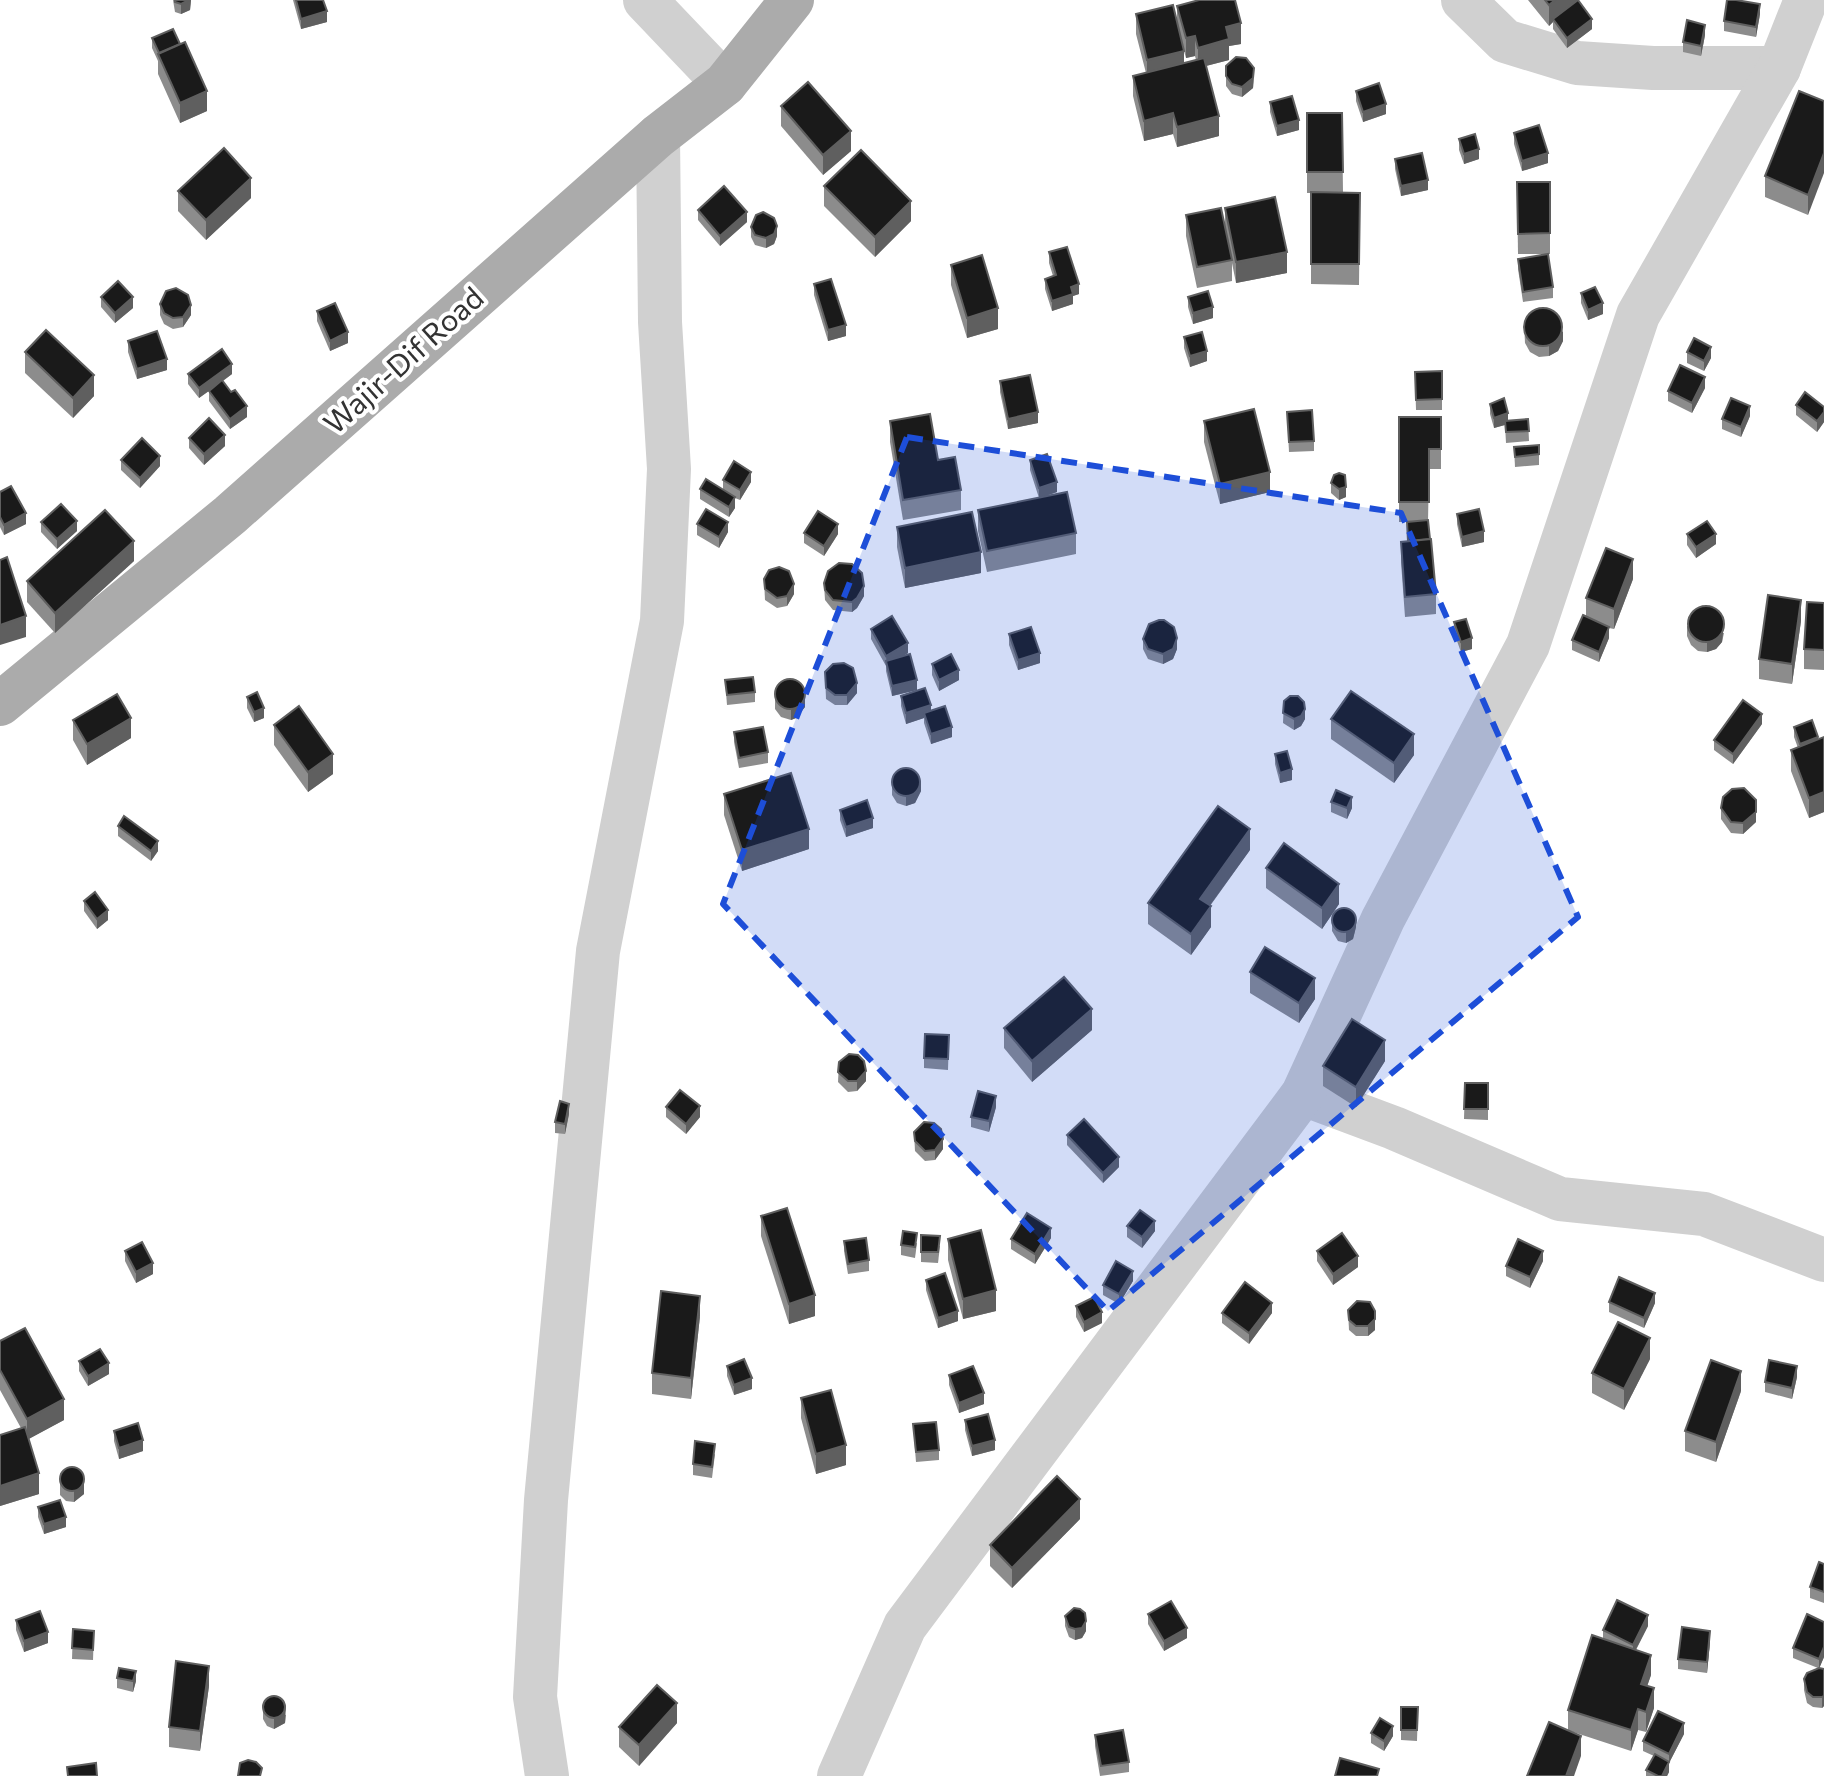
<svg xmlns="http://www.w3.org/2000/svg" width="1824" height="1776" font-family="Commissioner,sans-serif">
	<rect width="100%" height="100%" fill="#fff"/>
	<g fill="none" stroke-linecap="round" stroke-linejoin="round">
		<g stroke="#d0d0d0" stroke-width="44">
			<path d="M645,0l80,84"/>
			<path d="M1463,0l42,41 72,22 76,5h126"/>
			<path d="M1303,1094l91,34 166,71 144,15 120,46"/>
			<path d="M547,1776l-12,-79 11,-197 52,-549 64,-330 7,-152 -9,-147 -2,-186"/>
			<path d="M839,1776l66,-150 398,-532 80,-175 145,-274 110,-330 141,-247 27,-68"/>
		</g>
		<path stroke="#ababab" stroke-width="44" d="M0,704l230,-189 428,-379 67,-52 67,-84"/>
	</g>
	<g fill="#8c8c8c" fill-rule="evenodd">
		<path d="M173,0h18l-1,10 -9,4 -6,-2z"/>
		<path d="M293,0h30l4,22 -26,7z"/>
		<path d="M1528,0h50l14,29 -25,19 -14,-19v-7l-4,4z"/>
		<path d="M1177,6l64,38 -12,2v14l-23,6 13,70 -42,11 -4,-13 -29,7 -11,-45v-20l13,-3 -10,-39v-20l41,11zM1184,51l2,7 9,-2 1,4 -12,3z"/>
		<path d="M1760,14l-4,23 -32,-6v-10z"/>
		<path d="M1705,35l-4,21 -18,-4v-10z"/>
		<path d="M152,38l55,73 -27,12 -22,-49v-13l-6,-13z"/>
		<path d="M1226,66l28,13 -1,9 -11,9 -10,-3 -6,-8z"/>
		<path d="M1356,91l30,23 -23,8 -7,-21z"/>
		<path d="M1824,101l-16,114 -43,-18v-21z"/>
		<path d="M1270,102l29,28 -22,6 -7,-24z"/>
		<path d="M781,106l70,45 -28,24 -42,-49z"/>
		<path d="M1307,113h35l1,80h17l-1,92 -48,-1v-91h-4z"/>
		<path d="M1514,133l34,30 -26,8 -8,-27z"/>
		<path d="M1459,139l20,20 -15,5 -5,-14z"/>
		<path d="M1395,159l33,31 -27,6 -6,-27z"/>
		<path d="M1517,182h33v72h-32z"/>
		<path d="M824,186l87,35 -36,36 -51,-51z"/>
		<path d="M178,191l73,7 -45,42 -28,-29z"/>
		<path d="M1225,208l62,65 -51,10 -4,-20v18l-35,7 -11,-52v-21l39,10z"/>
		<path d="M698,210l49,12 -27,24 -22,-26z"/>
		<path d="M751,227l26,9 -3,8 -8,4 -11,-3 -4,-8z"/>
		<path d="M1049,252l30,42 -6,2v8l-21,7 -7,-22v-10l8,-3 -4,-13z"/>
		<path d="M1518,259l35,28v11l-30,4 -5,-33z"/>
		<path d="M951,265l47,64 -31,9 -16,-53z"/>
		<path d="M814,284l32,52 -18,5 -14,-46z"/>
		<path d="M1581,293l22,21 -15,6 -7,-17z"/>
		<path d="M101,297l32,11 -18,15 -14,-16z"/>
		<path d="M1188,297l25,21 -20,6 -5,-17z"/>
		<path d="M160,304l31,11 -8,12 -10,2 -9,-5 -4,-9z"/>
		<path d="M317,311l31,32 -18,8 -13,-30z"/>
		<path d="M1524,322l39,19 -5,10 -9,5 -10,1 -9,-5 -5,-9z"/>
		<path d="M1184,337l23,24 -17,6 -6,-19z"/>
		<path d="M128,341l39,29 -30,9 -9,-27z"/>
		<path d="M25,352l69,44 -21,22 -48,-45z"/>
		<path d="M1687,352l24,6 -7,13 -17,-8z"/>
		<path d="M1442,371v39h-26l-1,-38z"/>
		<path d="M188,374h44l-9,7 24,36 -17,12 -21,-28v-10l-10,7 -11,-14z"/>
		<path d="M1000,381l38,42 -30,6 -8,-37z"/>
		<path d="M1705,388l-13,25 -24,-12v-10z"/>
		<path d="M1490,404l18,17 20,-2 1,22 -23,2 -1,-18 -11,3 -4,-14z"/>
		<path d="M1796,405l28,2v15l-7,10 -21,-17z"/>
		<path d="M1287,412l27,29v10l-25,1z"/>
		<path d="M1750,416l-9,21 -19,-8v-10z"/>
		<path d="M1399,417h42v52h-12l-1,53 8,72v20l-31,3 -4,-55v-20l6,-1v-19h-8z"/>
		<path d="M890,421l48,39 23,30v20l-58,10 -13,-78z"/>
		<path d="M1204,421l66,71 -50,12 -16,-62z"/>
		<path d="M189,438l36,8 -21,19 -15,-17z"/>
		<path d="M1539,445v20l-24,2 -1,-20z"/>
		<path d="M121,460l39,6 -20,22 -19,-18z"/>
		<path d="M1030,460l27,32 -16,6 35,35v21l-89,18 -9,-41v-21l61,-12 -9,-28z"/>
		<path d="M1334,475l12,22 -7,3 -8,-7v-10z"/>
		<path d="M723,480l28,2 -11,18 -5,-2v10l-6,9 -29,-18v-10h23z"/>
		<path d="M0,492l26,32 -22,11 -4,-8z"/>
		<path d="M1457,514l27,28 -22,5 -5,-23z"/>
		<path d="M41,522l36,9 -20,18 -16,-17z"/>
		<path d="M697,524l31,8 -9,16 -22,-13z"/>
		<path d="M897,527l84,46 -76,15 -8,-41z"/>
		<path d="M804,533l34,1 -14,22 -20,-13z"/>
		<path d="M1687,534l29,10 -20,14 -9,-13z"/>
		<path d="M134,561l-79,72 -28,-31v-21z"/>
		<path d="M764,579l30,15 -7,12 -10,2 -12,-8z"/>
		<path d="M1633,579l-19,50 -5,-1v10l-10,24 -27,-12v-10l14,-23v-19z"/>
		<path d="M824,583l40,13 -7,12 -5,4 -19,-2 -8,-10z"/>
		<path d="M1824,603v67l-20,-1v-20z"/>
		<path d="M1801,621l-9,63 -33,-5v-20z"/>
		<path d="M1454,622l18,27 -11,3 -7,-19z"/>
		<path d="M1687,626l37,7 -2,9 -6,7 -9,3 -9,-1 -7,-6 -4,-9z"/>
		<path d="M871,629l37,24 -5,3 14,34 -25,6 -6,-25v-5l-15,-27z"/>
		<path d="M1009,634l31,29 -22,7 -9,-25z"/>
		<path d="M1143,639l34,10 -4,10 -10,5 -15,-5 -5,-10z"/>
		<path d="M932,664l27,16 -20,11 -7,-16z"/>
		<path d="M825,672l32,21 -10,12h-12l-9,-6z"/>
		<path d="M725,680l30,12v10l-28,3z"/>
		<path d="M775,689l30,18 -9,11 -5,2 -10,-3 -6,-8z"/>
		<path d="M901,696l30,14 21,27 -21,7 -7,-21v-5l-18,6 -5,-18z"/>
		<path d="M247,697l17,21 -10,4 -7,-14z"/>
		<path d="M1284,701l21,18 -4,7 -7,4 -11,-7z"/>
		<path d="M1331,719l83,36 -20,28 -63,-44z"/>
		<path d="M73,720l58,18 -44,27 -14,-25z"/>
		<path d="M1762,724l-29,40 -19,-14v-10z"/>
		<path d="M274,725l59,49 -25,18 -34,-47z"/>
		<path d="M1794,727l24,12 6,-2v75l-15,6 -18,-47v-21l7,-2 -4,-11z"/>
		<path d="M734,732l34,20v11l-29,5 -5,-26z"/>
		<path d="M1275,754l17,26 -12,3 -5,-19z"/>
		<path d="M892,784l29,7 -6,12 -9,3 -9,-3 -5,-8z"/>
		<path d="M724,794l85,55 -67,22 -18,-56z"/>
		<path d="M1331,802l21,6 -5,11 -16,-7z"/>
		<path d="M1721,808l35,14 -13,12 -12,-1 -10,-14z"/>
		<path d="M840,810l33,18 -27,9 -6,-17z"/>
		<path d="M118,826l40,25 -7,10 -33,-25z"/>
		<path d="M1250,850l-40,56 1,21 -20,28 -43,-31v-21z"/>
		<path d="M1266,868l73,36 -17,25 -56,-41z"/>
		<path d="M84,901l24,19 -11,9 -13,-18z"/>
		<path d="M1332,921l24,6 -3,12 -7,4 -8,-2 -6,-10z"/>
		<path d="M1250,972l65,27 -16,24 -49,-30z"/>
		<path d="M1004,1028l88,2 -60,52 -28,-34z"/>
		<path d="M949,1035l-1,35 -24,-2v-10z"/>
		<path d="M1385,1061l-29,46 -33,-21v-20z"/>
		<path d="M839,1062l27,19 -9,10 -9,1 -10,-10z"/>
		<path d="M1465,1083h23v37l-24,-1z"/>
		<path d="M666,1107l34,10 -14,17 -20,-17z"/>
		<path d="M996,1107l-7,25 -18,-5v-10z"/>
		<path d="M569,1114l-4,20 -10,-1v-11z"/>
		<path d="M914,1132l29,17 -8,11 -10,1 -10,-10z"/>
		<path d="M1067,1135l52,32 -16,16 -36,-38z"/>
		<path d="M761,1216l54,100 -26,8 -28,-88z"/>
		<path d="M1127,1226l28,5 -13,17 -15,-11z"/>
		<path d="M921,1235l19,11 -2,17 -17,-1z"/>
		<path d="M1051,1238l-16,26 -24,-15v-10z"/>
		<path d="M948,1239l48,72 -33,8 -15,-59z"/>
		<path d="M844,1241l25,19v11l-21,3 -4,-23z"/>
		<path d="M917,1243l-2,15 -14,-3v-10z"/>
		<path d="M125,1251l28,23 -17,9 -11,-22z"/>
		<path d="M1317,1251l41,16 -25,18 -16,-24z"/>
		<path d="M1543,1261l-13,27 -24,-12v-10z"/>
		<path d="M926,1280l32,41 -20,7 -12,-38z"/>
		<path d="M1133,1281l-14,23 -16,-9v-10z"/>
		<path d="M1609,1302l46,1 -11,25 -35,-16z"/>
		<path d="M1076,1306l26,17 -18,9 -8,-15z"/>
		<path d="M1348,1310l27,11v9l-7,6h-12l-7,-6z"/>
		<path d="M1222,1313h50l-23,31 -27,-21z"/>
		<path d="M700,1316l-9,83 -39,-5v-21z"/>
		<path d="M0,1341l64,79 -36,19 11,55 -39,12v-71l21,-7 -21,-38z"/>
		<path d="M1650,1359l-26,51 -32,-17v-20z"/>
		<path d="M79,1361l30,13 -21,12 -9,-15z"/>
		<path d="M727,1366l25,23 -18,6 -7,-19z"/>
		<path d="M949,1375l35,29 -25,9 -10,-28z"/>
		<path d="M1797,1377l-5,22 -27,-7v-10z"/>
		<path d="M1741,1391l-25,71 -31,-11v-20z"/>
		<path d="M801,1398l45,67 -30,9 -15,-56z"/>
		<path d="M965,1420l30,30 -23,6 -7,-26z"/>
		<path d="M913,1424l26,26v10l-23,2z"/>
		<path d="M114,1431l29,20 -24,8 -5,-18z"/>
		<path d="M715,1454l-3,24 -19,-3v-11z"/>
		<path d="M60,1473l24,1v20l-10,8 -8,-1 -6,-6z"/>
		<path d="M38,1507l28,20 -22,7 -6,-17z"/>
		<path d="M1080,1519l-68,69 -22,-22v-21z"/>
		<path d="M1824,1564v39l-14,-5v-11z"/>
		<path d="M1148,1614l39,24 -23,13 -16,-27z"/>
		<path d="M1065,1616l21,15 -4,7 -7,2 -6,-3 -4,-11z"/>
		<path d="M16,1620l32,23 -24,9 -8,-22z"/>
		<path d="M1824,1622v35l-5,11 5,1v37l-2,2 -9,-1 -6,-4 -3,-13v-11l14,-11 -25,-10v-10z"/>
		<path d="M1648,1626l-12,24 15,25 -4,11 7,22 -8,24 -8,-2 -7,21 -61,-20 11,25 -13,-26v-20l35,-71v-9z"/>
		<path d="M73,1629l21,2 -1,29 -21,-1z"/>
		<path d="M1710,1642l-3,31 -29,-4v-10z"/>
		<path d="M117,1678l19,3 -3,11 -16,-4z"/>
		<path d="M209,1686l-9,65 -31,-4v-20z"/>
		<path d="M1401,1707h17l-1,34 -16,-1z"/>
		<path d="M263,1709l23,6 -1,8 -11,6 -7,-3 -4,-7z"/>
		<path d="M677,1723l-38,43 -20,-19v-20z"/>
		<path d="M1371,1733l22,3 -9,15 -13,-8z"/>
		<path d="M1684,1734l-15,29v9l-2,4h-21v-6l8,-14 -11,-5v-10z"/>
		<path d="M1095,1735l34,27v10l-29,4 -5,-30z"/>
	</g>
	<g fill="#5f5f5f">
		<path d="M189,0h2l-1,10 -9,4v-10z"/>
		<path d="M1555,0h23l-25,19v3l-4,4v-21z"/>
		<path d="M1760,4v10l-4,23v-10z"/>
		<path d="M327,11v11l-26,7v-10z"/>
		<path d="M1592,19v10l-25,19v-10z"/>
		<path d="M1241,23v21l-12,2v14l-31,8v-20l28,-21z"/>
		<path d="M1705,25v10l-4,21v-10z"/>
		<path d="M1195,36v20l-9,2v-20z"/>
		<path d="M1184,51v20l-37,9v-20z"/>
		<path d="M1254,68l-1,20 -11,9v-10z"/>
		<path d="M207,91v20l-27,12v-20z"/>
		<path d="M1386,104v10l-23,8v-10z"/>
		<path d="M1173,113v21l-29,7v-20z"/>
		<path d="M1219,116v20l-42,11v-20z"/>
		<path d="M1299,120v10l-22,6v-10z"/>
		<path d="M851,131v20l-28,24v-20z"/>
		<path d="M1479,149v10l-15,5v-10z"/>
		<path d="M1548,153v10l-26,8v-10z"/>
		<path d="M1824,153v20l-16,42v-20z"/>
		<path d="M251,178v20l-45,42v-20z"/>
		<path d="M1428,180v10l-27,6v-10z"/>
		<path d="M911,201v20l-36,36v-20z"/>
		<path d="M747,212v10l-27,24v-10z"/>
		<path d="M777,226v10l-3,8 -8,4v-10z"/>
		<path d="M1287,252v21l-51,10v-21z"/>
		<path d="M1079,284v10l-6,2v8l-21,7v-10l19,-14z"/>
		<path d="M133,297v11l-18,15v-10z"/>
		<path d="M1603,303v11l-15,6v-10z"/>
		<path d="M191,305v10l-8,12v-10z"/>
		<path d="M1213,307v11l-20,6v-11z"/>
		<path d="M998,308v21l-31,9v-20z"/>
		<path d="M846,325v11l-18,5v-11z"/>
		<path d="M1563,331v10l-5,10 -9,5v-10z"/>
		<path d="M348,332v11l-18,8v-10z"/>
		<path d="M1711,347v11l-7,13v-10z"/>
		<path d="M1207,351v10l-17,6v-11z"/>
		<path d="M167,359v11l-30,9v-10z"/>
		<path d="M232,364v10l-33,24v-10z"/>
		<path d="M94,375v21l-21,22v-20z"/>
		<path d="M1705,377v11l-13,25v-10z"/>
		<path d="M247,406v11l-17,12v-10z"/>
		<path d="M1750,406v10l-9,21v-10z"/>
		<path d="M1038,412v11l-30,6v-10z"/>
		<path d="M1824,412v10l-7,10v-11z"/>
		<path d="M1508,413v11l-14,4v-10z"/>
		<path d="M225,435v11l-21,19v-11z"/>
		<path d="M160,456v10l-20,22v-10z"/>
		<path d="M751,472v10l-11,18v-10z"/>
		<path d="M1270,472v20l-50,12v-20z"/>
		<path d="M1057,482v10l-18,6v-10z"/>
		<path d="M1346,487v10l-7,3v-11z"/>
		<path d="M735,497v11l-6,9v-10z"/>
		<path d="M26,513v11l-22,11v-10z"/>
		<path d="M77,521v10l-20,18v-10z"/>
		<path d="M728,522v10l-9,16v-11z"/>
		<path d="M838,524v10l-14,22v-10z"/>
		<path d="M1484,531v11l-22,5v-10z"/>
		<path d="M1716,534v10l-20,14v-11z"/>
		<path d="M134,541v20l-79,72v-20z"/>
		<path d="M981,552v21l-76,15v-20z"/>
		<path d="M1633,559v20l-19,50v-20z"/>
		<path d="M794,584v10l-7,12v-10z"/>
		<path d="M864,586v10l-7,12 -5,4v-10z"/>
		<path d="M1801,600v21l-9,63v-20z"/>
		<path d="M26,616v21l-26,8v-20z"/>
		<path d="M1724,622l-2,20 -6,7 -9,3v-10z"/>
		<path d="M1609,627v11l-10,24v-10z"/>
		<path d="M1177,638v11l-4,10 -10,5v-10z"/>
		<path d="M1472,638v11l-11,3v-10z"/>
		<path d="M908,643v10l-21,12 -1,-9z"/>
		<path d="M1040,653v10l-22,7v-10z"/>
		<path d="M959,670v10l-20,11v-11z"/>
		<path d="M917,680v10l-25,6v-10z"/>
		<path d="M857,683v10l-10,12v-10z"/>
		<path d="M805,697v10l-9,11 -5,2v-10z"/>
		<path d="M931,705v11l-7,-3v5l-18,6v-11z"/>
		<path d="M264,708v10l-10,4v-10z"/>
		<path d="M1305,709v10l-4,7 -7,4v-11z"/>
		<path d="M1762,714v10l-29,40v-10z"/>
		<path d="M131,718v20l-44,27v-21z"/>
		<path d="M952,727v10l-21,7v-10z"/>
		<path d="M1414,734v21l-20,28v-20z"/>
		<path d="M1818,737v10l-18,7v-10z"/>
		<path d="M333,754v20l-25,18v-20z"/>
		<path d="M1292,769v11l-12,3v-10z"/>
		<path d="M921,780v11l-6,12 -9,3v-10z"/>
		<path d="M1824,792v20l-15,6v-20z"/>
		<path d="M1352,797v11l-5,11v-11z"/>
		<path d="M1756,800v22l-13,12v-11z"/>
		<path d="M873,818v10l-27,9v-10z"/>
		<path d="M809,829v20l-67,22v-21z"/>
		<path d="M1250,829v21l-50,69v-20z"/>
		<path d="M158,841v10l-7,10v-10z"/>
		<path d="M1339,884v20l-17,25v-21z"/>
		<path d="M1211,906v21l-20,28v-21z"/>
		<path d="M108,910v10l-11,9v-10z"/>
		<path d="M1356,917v10l-3,12 -7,4v-11z"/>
		<path d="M1315,978v21l-16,24v-20z"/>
		<path d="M1092,1009v21l-60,52v-21z"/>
		<path d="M1385,1040v21l-29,46v-20z"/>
		<path d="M866,1071v10l-9,10v-10z"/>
		<path d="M996,1096v11l-7,25v-11z"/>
		<path d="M569,1104v10l-4,20v-10z"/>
		<path d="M700,1106v11l-14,17v-10z"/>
		<path d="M943,1139v10l-8,11v-10z"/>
		<path d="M1119,1157v10l-16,16v-10z"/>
		<path d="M1155,1221v10l-13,17v-11z"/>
		<path d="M1051,1228v10l-16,26v-10z"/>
		<path d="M1543,1251v10l-13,27v-11z"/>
		<path d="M1358,1256v11l-25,18v-11z"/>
		<path d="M153,1263v11l-17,9v-11z"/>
		<path d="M1133,1271v10l-14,23v-10z"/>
		<path d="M996,1290v21l-33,8v-20z"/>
		<path d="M1655,1293v10l-11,25v-10z"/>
		<path d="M815,1295v21l-26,8v-20z"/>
		<path d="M700,1296v20l-9,83v-21z"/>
		<path d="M1272,1303v10l-23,31v-11z"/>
		<path d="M958,1311v10l-20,7v-10z"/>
		<path d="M1375,1311v19l-7,6v-10z"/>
		<path d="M1102,1312v11l-18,9v-10z"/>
		<path d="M1650,1338v21l-26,51v-21z"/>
		<path d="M109,1363v11l-21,12v-10z"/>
		<path d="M1797,1366v11l-5,22v-11z"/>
		<path d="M1741,1371v20l-25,71v-20z"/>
		<path d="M752,1378v11l-18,6v-10z"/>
		<path d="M984,1393v11l-25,9v-10z"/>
		<path d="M64,1399v21l-37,20v-21z"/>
		<path d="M143,1440v11l-24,8v-11z"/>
		<path d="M995,1440v10l-23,6v-10z"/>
		<path d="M846,1445v20l-30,9v-20z"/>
		<path d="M39,1473v21l-39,12v-20z"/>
		<path d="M84,1483v11l-10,8v-11z"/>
		<path d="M1080,1499v20l-68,69v-20z"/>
		<path d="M66,1517v10l-22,7v-10z"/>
		<path d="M1648,1615v11l-15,29v-10z"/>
		<path d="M1086,1621v10l-4,7 -7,2v-11z"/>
		<path d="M1187,1628v10l-23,13v-10z"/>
		<path d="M1710,1631v11l-3,31v-11z"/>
		<path d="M48,1632v11l-24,9v-11z"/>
		<path d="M1824,1647v10l-5,12v-10z"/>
		<path d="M1651,1655v20l-10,29v-20z"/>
		<path d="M209,1666v20l-9,65v-20z"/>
		<path d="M136,1671v10l-3,11v-11z"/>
		<path d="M1654,1688v20l-8,24v-20z"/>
		<path d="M1824,1696v10l-2,2v-11z"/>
		<path d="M677,1703v20l-38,43v-21z"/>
		<path d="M286,1705l-1,18 -11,6v-10z"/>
		<path d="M1638,1709v21l-7,21v-21z"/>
		<path d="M1684,1723v11l-15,29v9l-2,4h-5l7,-13v-9z"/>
		<path d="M1393,1726v10l-9,15v-10z"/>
		<path d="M1581,1736v20l-7,20h-8z"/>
	</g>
	<g fill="#1a1a1a" stroke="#5f5f5f" stroke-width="2">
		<path d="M175,0h14l-8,4 -6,-2z"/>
		<path d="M296,0h27l4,11 -26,8z"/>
		<path d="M1199,0h36l6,23 -15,4 3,12 -31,9 -3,-12 -9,2 -9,-32z"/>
		<path d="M1545,0h10l-6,5z"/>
		<path d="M1578,0l14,19 -25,19 -14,-19z"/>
		<path d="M1727,0h9l24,4 -4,23 -32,-6z"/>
		<path d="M1173,5l11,46 -37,9 -11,-46z"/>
		<path d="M1687,20l18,5 -4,21 -18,-4z"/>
		<path d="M173,29l7,15 -21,9 -7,-15z"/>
		<path d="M185,42l22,49 -27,12 -22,-49z"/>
		<path d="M1236,57l10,1 8,10 -1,10 -11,9 -10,-3 -6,-8v-10z"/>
		<path d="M1204,58l15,58 -42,11 -4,-14 -29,8 -11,-45z"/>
		<path d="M808,82l43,49 -28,24 -42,-49z"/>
		<path d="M1379,83l7,21 -23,8 -7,-21z"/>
		<path d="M1799,91l25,10v52l-16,42 -43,-19z"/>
		<path d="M1292,96l7,24 -22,6 -7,-24z"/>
		<path d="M1307,113h35l1,59h-36z"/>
		<path d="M1539,125l9,28 -26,8 -8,-28z"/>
		<path d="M1475,134l4,15 -15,5 -5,-15z"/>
		<path d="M224,148l27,30 -45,42 -28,-29z"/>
		<path d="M861,150l50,51 -36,36 -51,-51z"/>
		<path d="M1422,153l6,27 -27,6 -6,-27z"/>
		<path d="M1517,182h33v51l-32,1z"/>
		<path d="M724,186l23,26 -27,24 -22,-26z"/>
		<path d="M1311,192l49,1 -1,71h-48z"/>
		<path d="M1275,197l12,55 -51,10 -11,-54z"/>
		<path d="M1221,208l11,52 -35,7 -11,-52z"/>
		<path d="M763,212l11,6 3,8 -3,8 -8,4 -11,-3 -4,-8 5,-12z"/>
		<path d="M1067,247l12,37 -8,3 2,7 -21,7 -7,-22 11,-4 -7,-23z"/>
		<path d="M1548,254l5,33 -30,5 -5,-33z"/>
		<path d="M982,255l16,53 -31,10 -16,-53z"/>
		<path d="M831,279l15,46 -18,5 -14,-46z"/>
		<path d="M118,281l15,16 -18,16 -14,-16z"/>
		<path d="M1595,287l8,16 -15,7 -7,-17z"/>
		<path d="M176,288l12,7 3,10 -8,12 -10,1 -9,-5 -4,-9 6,-13z"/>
		<path d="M1208,291l5,16 -20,6 -5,-16z"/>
		<path d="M335,303l13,29 -18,9 -13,-30z"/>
		<circle cx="1543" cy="327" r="19"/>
		<path d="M46,330l48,45 -21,23 -48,-46z"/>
		<path d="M157,331l10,28 -30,10 -9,-28z"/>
		<path d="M1202,332l5,19 -17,5 -6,-19z"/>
		<path d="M1694,338l17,9 -7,14 -17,-9z"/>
		<path d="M222,349l10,15 -33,24 -11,-14z"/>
		<path d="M1680,365l25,12 -13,26 -24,-12z"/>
		<path d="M1442,371v28l-26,1 -1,-28z"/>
		<path d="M1030,375l8,37 -30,7 -8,-38z"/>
		<path d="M222,380l9,12 4,-2 12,16 -17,13 -21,-28z"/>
		<path d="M1805,392l19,15v5l-7,9 -21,-16z"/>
		<path d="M1504,398l4,15 -14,5 -4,-14z"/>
		<path d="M1731,398l19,8 -9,21 -19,-8z"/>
		<path d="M1254,409l16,63 -50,12 -16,-63z"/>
		<path d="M1312,410l2,31 -25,1 -2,-30z"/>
		<path d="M930,414l8,46 17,-3 6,33 -58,10 -13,-79z"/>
		<path d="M1399,417h42v32h-12v53h-30z"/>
		<path d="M209,418l16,17 -21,19 -15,-16z"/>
		<path d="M1528,419l1,12 -23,1 -1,-11z"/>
		<path d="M142,438l18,18 -20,22 -19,-18z"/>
		<path d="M1539,445v9l-24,3 -1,-10z"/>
		<path d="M1047,454l10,28 -18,6 -9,-28z"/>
		<path d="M734,461l17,11 -11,18 -17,-10z"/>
		<path d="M1339,473l6,2 1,12 -7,2 -8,-6 3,-8z"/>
		<path d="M706,479l29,18 -6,10 -29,-18z"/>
		<path d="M11,486l15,27 -22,12 -4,-8v-25z"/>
		<path d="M1067,492l9,41 -89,18 -9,-41z"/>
		<path d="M61,504l16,17 -20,18 -16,-17z"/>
		<path d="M706,509l22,13 -9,15 -22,-13z"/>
		<path d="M1479,509l5,22 -22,6 -5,-23z"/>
		<path d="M105,510l29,31 -79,72 -28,-32z"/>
		<path d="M818,511l20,13 -14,22 -20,-13z"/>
		<path d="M972,512l9,40 -76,16 -8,-41z"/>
		<path d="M1428,520l2,19 -22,2 -1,-19z"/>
		<path d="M1707,521l9,13 -20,13 -9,-13z"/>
		<path d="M1431,539l5,55 -31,3 -4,-55z"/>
		<path d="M1606,548l27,11 -19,50 -28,-11z"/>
		<path d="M7,557l19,59 -26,9v-65z"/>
		<path d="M839,563l13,1 10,9 2,13 -7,12 -5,4 -19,-2 -8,-10 -1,-7 4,-12z"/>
		<path d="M779,567l10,4 5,13 -7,12 -10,2 -12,-9 -1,-10 5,-9z"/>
		<path d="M1768,595l33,5 -9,64 -33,-5z"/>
		<path d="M1807,602l17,1v47l-20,-1z"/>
		<circle cx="1706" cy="624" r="18"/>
		<path d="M1583,615l26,12 -10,25 -27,-12z"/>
		<path d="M892,616l16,27 -22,13 -15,-27z"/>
		<path d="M1466,619l6,19 -11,4 -7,-20z"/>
		<path d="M1159,620h5l10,7 3,11 -4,11 -10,5 -15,-5 -5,-10 6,-15z"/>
		<path d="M1031,627l9,26 -22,7 -9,-26z"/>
		<path d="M910,654l7,26 -25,6 -6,-25z"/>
		<path d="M951,654l8,16 -20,10 -7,-16z"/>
		<path d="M844,663l9,5 4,15 -10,12h-12l-9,-7 -1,-16 8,-8z"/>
		<path d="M753,677l2,15 -28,3 -2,-15z"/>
		<circle cx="790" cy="694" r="15"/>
		<path d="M925,688l6,17 -25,8 -5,-17z"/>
		<path d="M1351,691l63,43 -20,29 -63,-44z"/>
		<path d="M257,692l7,16 -10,4 -7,-15z"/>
		<path d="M117,694l14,24 -44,26 -14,-24z"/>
		<path d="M1290,696h8l6,6 1,7 -4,7 -7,3 -11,-6 1,-12z"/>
		<path d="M1743,700l19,14 -29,40 -19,-14z"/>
		<path d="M299,706l34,48 -25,18 -34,-47z"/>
		<path d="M945,706l7,21 -21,7 -7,-21z"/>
		<path d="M1812,720l6,17 -18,7 -6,-17z"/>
		<path d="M763,727l5,25 -29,6 -5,-26z"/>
		<path d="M1824,737v55l-15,6 -18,-48z"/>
		<path d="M1287,751l5,18 -12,4 -5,-19z"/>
		<circle cx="906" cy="782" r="14"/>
		<path d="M791,773l18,56 -67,21 -18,-56z"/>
		<path d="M1744,788l12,12v12l-13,11 -12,-1 -10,-14 2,-11 9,-8z"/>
		<path d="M1336,790l16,7 -5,11 -16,-6z"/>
		<path d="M867,800l6,18 -27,9 -6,-17z"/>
		<path d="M1218,806l32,23 -50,70 11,7 -20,28 -43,-31z"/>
		<path d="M124,816l34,25 -7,10 -33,-25z"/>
		<path d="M1284,843l55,41 -17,24 -56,-40z"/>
		<path d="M95,892l13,18 -11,9 -13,-18z"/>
		<circle cx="1344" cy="920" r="12"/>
		<path d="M1265,947l50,31 -16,25 -49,-31z"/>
		<path d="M1064,977l28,32 -60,52 -28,-33z"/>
		<path d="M1352,1019l33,21 -29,47 -33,-21z"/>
		<path d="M925,1034l24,1 -1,24 -24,-1z"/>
		<path d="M849,1054l9,1 6,6 2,10 -9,10h-9l-10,-9 1,-10z"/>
		<path d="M1465,1083h23v26h-24z"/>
		<path d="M680,1090l20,16 -14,18 -20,-17z"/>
		<path d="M978,1091l18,5 -7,25 -18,-4z"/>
		<path d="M560,1101l9,3 -4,20 -10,-2z"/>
		<path d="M1084,1119l35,38 -16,16 -36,-38z"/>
		<path d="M924,1122l10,1 7,6 2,10 -8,11 -10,1 -10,-10 -1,-9z"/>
		<path d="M787,1208l28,87 -26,9 -28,-88z"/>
		<path d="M1140,1210l15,11 -13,16 -15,-11z"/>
		<path d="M1027,1213l24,15 -16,26 -24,-15z"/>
		<path d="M981,1230l15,60 -33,9 -15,-60z"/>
		<path d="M903,1231l14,2 -2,14 -14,-2z"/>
		<path d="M1342,1233l16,23 -25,18 -16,-23z"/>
		<path d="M921,1235l19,1 -2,16h-17z"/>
		<path d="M866,1238l3,22 -21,4 -4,-23z"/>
		<path d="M1518,1239l25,12 -13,26 -24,-11z"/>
		<path d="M142,1242l11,21 -17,9 -11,-21z"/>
		<path d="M1116,1261l17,10 -14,23 -16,-9z"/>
		<path d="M945,1273l13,38 -20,7 -12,-38z"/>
		<path d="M1619,1277l36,16 -11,25 -35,-16z"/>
		<path d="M1245,1282l27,21 -23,30 -27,-20z"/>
		<path d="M661,1291l39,5 -9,82 -39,-5z"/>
		<path d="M1094,1297l8,15 -18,10 -8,-16z"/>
		<path d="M1357,1301l13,1 5,9v8l-7,7h-12l-7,-6 -1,-10z"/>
		<path d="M1618,1322l32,16 -26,51 -32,-16z"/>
		<path d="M25,1328l39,71 -37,20 -27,-49v-29z"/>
		<path d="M100,1349l9,14 -21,13 -9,-15z"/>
		<path d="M744,1359l8,19 -18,7 -7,-19z"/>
		<path d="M1711,1360l30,11 -25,71 -31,-11z"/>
		<path d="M1769,1360l28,6 -5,22 -27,-6z"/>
		<path d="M973,1366l11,27 -25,10 -10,-28z"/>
		<path d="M831,1390l15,55 -30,9 -15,-56z"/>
		<path d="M988,1414l7,26 -23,6 -7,-26z"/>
		<path d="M936,1422l3,28 -23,2 -3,-28z"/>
		<path d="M138,1423l5,17 -24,8 -5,-17z"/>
		<path d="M25,1427l14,46 -39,13v-51z"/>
		<path d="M695,1441l20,3 -3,23 -19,-3z"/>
		<circle cx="72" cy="1479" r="12"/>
		<path d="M1057,1476l23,23 -68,69 -22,-23z"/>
		<path d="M60,1500l6,17 -22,7 -6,-17z"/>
		<path d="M1819,1562l5,2v28l-14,-5z"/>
		<path d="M1617,1600l31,15 -15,30 -30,-15z"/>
		<path d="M1171,1601l16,27 -23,13 -16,-27z"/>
		<path d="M1074,1608l6,1 5,4 1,8 -4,7 -7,1 -6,-2 -4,-11z"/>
		<path d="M40,1611l8,21 -24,9 -8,-21z"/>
		<path d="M1807,1614l17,8v25l-5,12 -26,-11z"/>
		<path d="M1682,1627l28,4 -3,31 -29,-3z"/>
		<path d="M73,1629l21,2 -1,19 -21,-2z"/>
		<path d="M1592,1635l59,20 -10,29 13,4 -8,24 -8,-3 -7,21 -63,-20z"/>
		<path d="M176,1661l33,5 -9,65 -31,-4z"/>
		<path d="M119,1668l17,3 -3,10 -16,-3z"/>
		<path d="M1819,1668l5,1v27l-2,1h-9l-6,-5 -3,-13 3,-6z"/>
		<path d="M657,1685l20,18 -38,42 -20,-18z"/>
		<circle cx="274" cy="1707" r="11"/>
		<path d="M1401,1707h17l-1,23h-16z"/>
		<path d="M1658,1711l26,12 -15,31 -26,-13z"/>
		<path d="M1380,1718l13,8 -9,15 -13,-8z"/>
		<path d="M1549,1722l32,14 -15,40h-39z"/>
		<path d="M1123,1730l6,32 -28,4 -6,-31z"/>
		<path d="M1655,1754l14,8 -7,14h-4l-12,-6z"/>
		<path d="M1340,1758l39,11 -2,7h-42z"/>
		<path d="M248,1760l8,2 6,6 -2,8h-22l2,-13z"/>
		<path d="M96,1763l1,13h-29l-1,-9z"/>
	</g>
	<path fill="#1d4ed8" fill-opacity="0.2" stroke="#1d4ed8" stroke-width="6" stroke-dasharray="16 10" stroke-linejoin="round" d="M907,437l494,76 177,404 -470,394 -385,-407z"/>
	<g text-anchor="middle" stroke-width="8" stroke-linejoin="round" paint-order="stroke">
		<g font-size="30" fill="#333" stroke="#fff">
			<text transform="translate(404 361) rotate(-42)" y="10">Wajir-Dif Road</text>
		</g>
	</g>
</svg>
